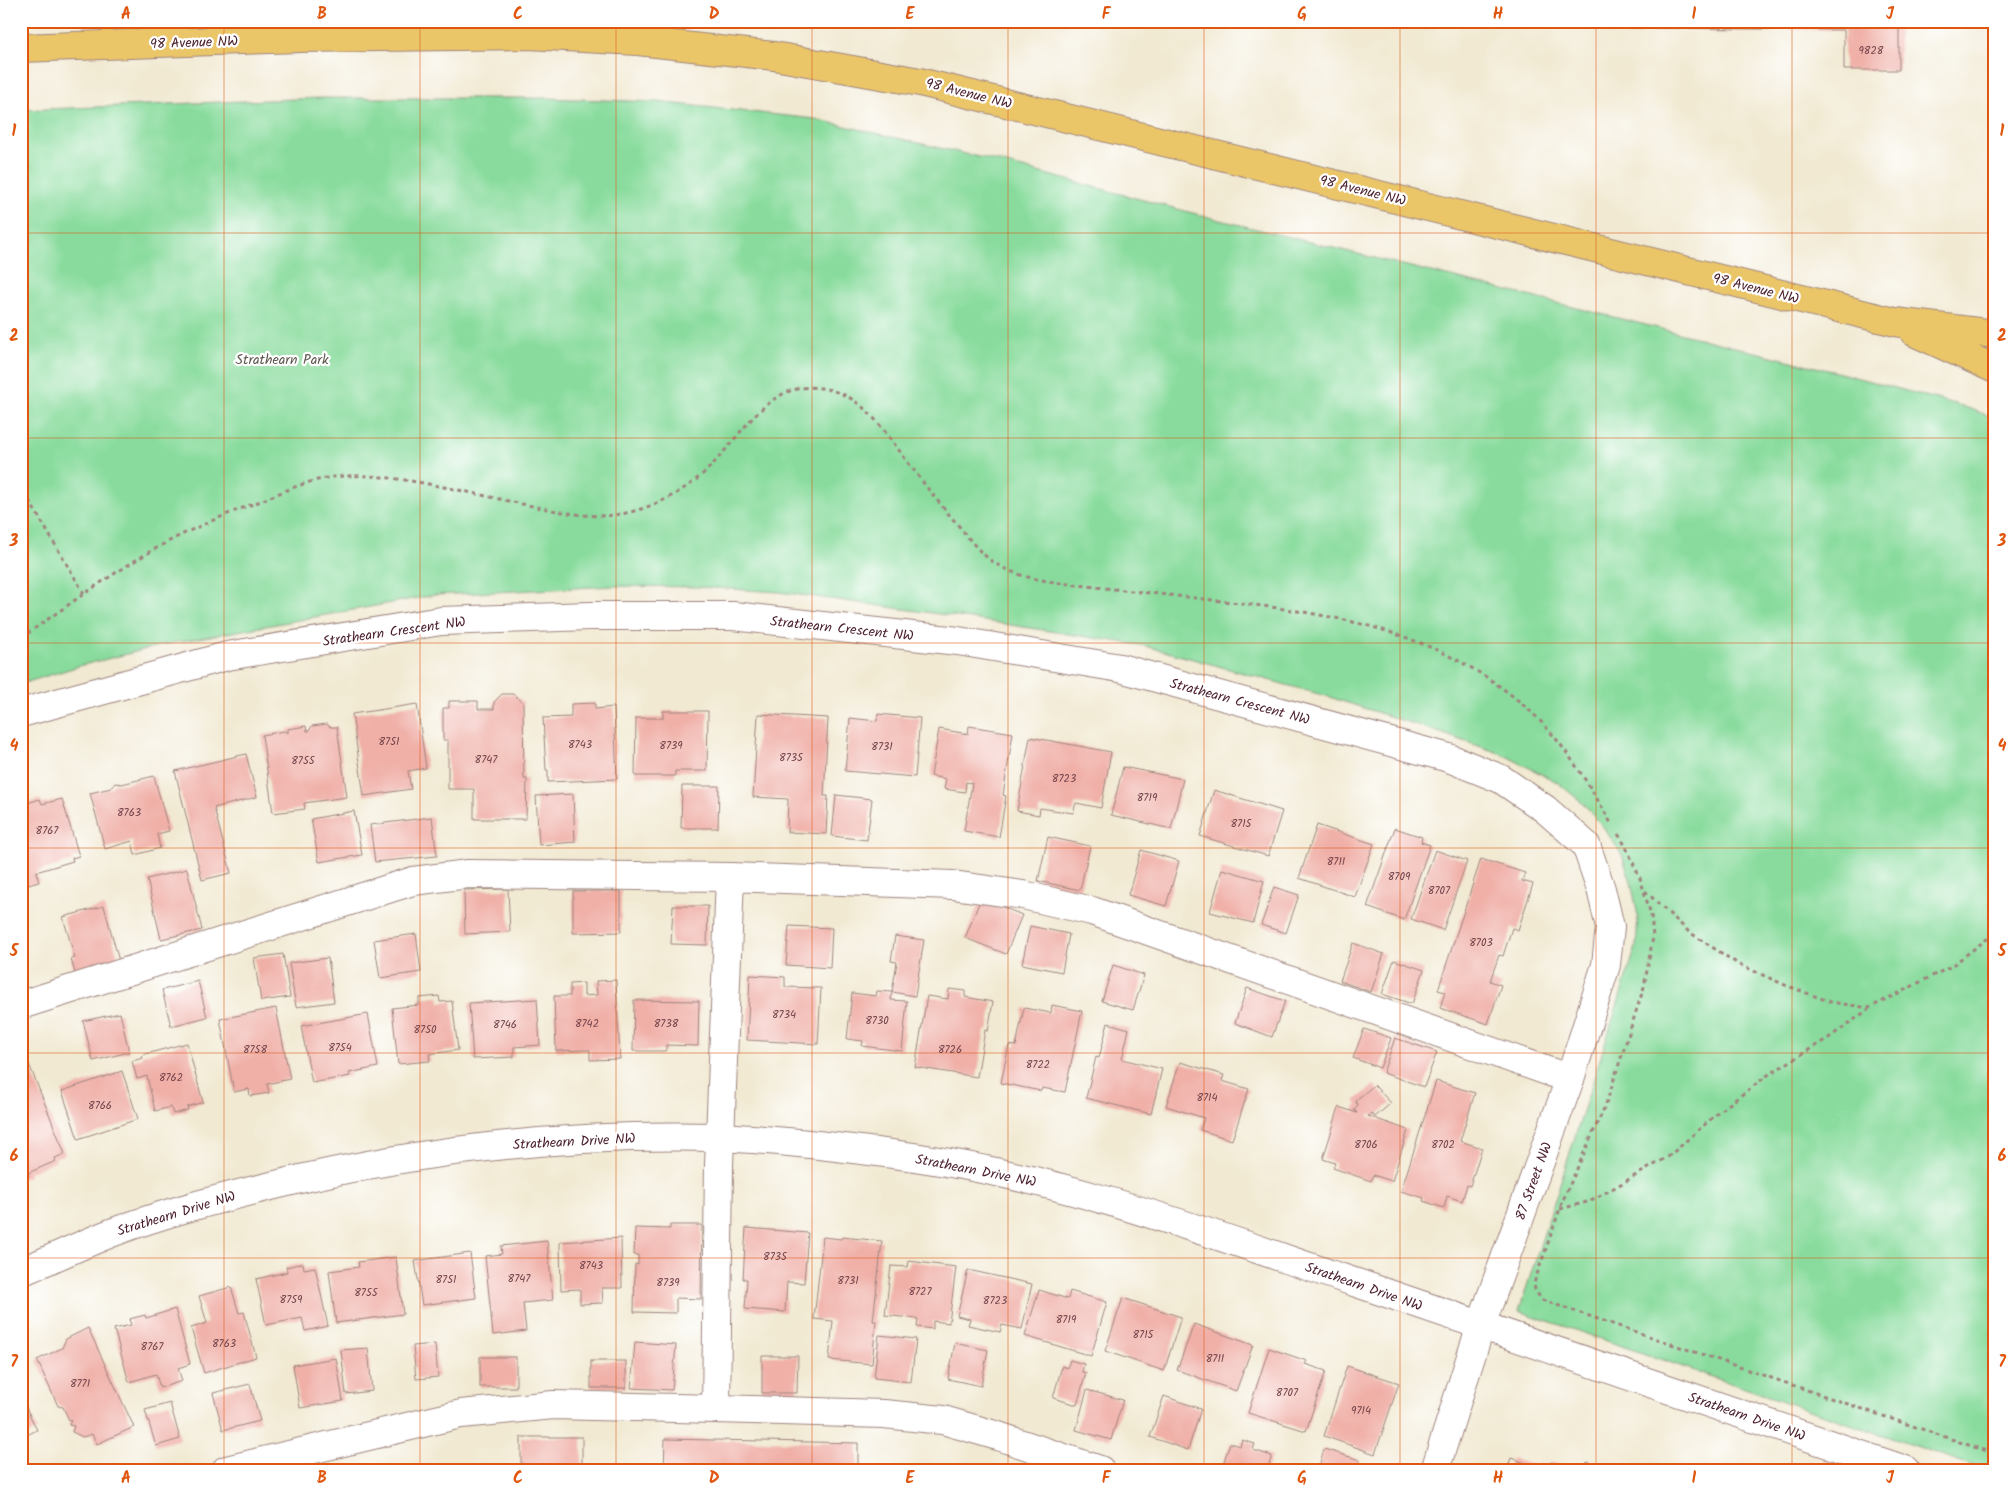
<svg xmlns="http://www.w3.org/2000/svg" width="2016" height="1491" font-family="Kalam,sans-serif">
	<rect width="100%" height="100%" fill="#fff"/>
	<filter id="ink" filterUnits="userSpaceOnUse"><feTurbulence type="fractalNoise" baseFrequency=".02" numOctaves="2"/><feDisplacementMap in="SourceGraphic" scale="10" xChannelSelector="R" yChannelSelector="G"/><feConvolveMatrix kernelMatrix="1 2 1 2 8 2 1 2 1" color-interpolation-filters="sRGB"/></filter>
	<filter id="wash" filterUnits="userSpaceOnUse"><feTurbulence type="fractalNoise" baseFrequency=".0096" numOctaves="4" result="noise"/><feDisplacementMap in="SourceGraphic" scale="20" xChannelSelector="R" yChannelSelector="G"/><feGaussianBlur stdDeviation="1.12" result="paint"/><feColorMatrix in="noise" values="0 0 0 0 0 0 0 0 0 0 0 0 0 0 0 0 0 1.4 0 .05"/><feComposite in="paint" operator="in"/></filter>
	<g filter="url(#wash)">
		<rect width="100%" height="100%" fill="#f1e9d2"/>
		<path fill="#88db9c" stroke="#697d64" d="M320,98h225l113,4 157,17 181,42 208,55 636,157 122,33 33,12v1052h-10l-466,-159 117,-364 2,-31 -7,-34 -9,-27 -18,-27 -20,-24 -27,-22 -55,-28 -82,-28 -94,-30 -180,-50 -207,-32 -160,-22 -81,-5 -84,-1 -179,9 -268,49 -88,22 -58,18v-574z"/>
		<g id="blocks">
			<g fill="#f0b0a8">
				<path d="M1560,21h339v49h-55v-40l-284,-3z"/>
				<path d="M502,694h11l10,8 1,77h3l-1,40h-52v-30h-26v-49h-5v-32h6v-7h29v8h16v-7z"/>
				<path d="M595,703v6l19,-2 3,72 -69,3v-12h-2l-3,-52 28,-1v-13z"/>
				<path d="M417,704l9,64 -18,3 3,18 -47,7 -12,-82z"/>
				<path d="M663,711h45l-1,60h-32v5h-40l1,-58h27z"/>
				<path d="M758,714l70,4 -4,78h4l-2,38 -39,-2 1,-33 -35,-2z"/>
				<path d="M878,714l42,4 -5,59 -70,-6 5,-53 27,3z"/>
				<path d="M327,724l3,3h7l10,70 -43,6 1,6 -32,4 -11,-78 22,-4 4,2v-4l18,-3 1,5h2l3,-5z"/>
				<path d="M969,726l44,7 -10,62 3,1 -7,41 -35,-6 8,-48 -6,-1 -1,10 -21,-3 2,-10 -15,-3 8,-47 29,5z"/>
				<path d="M1030,737l81,15 -10,56 -25,-5 -3,10 -33,-5 -1,7 -22,-4z"/>
				<path d="M246,754l11,43 -43,11 17,65 -29,7 -27,-109z"/>
				<path d="M1123,767l60,12 -12,50 -60,-14z"/>
				<path d="M154,776l15,55 -12,3 3,14 -25,7 -3,-14 -27,8 -15,-56 21,-5 4,-5 7,1z"/>
				<path d="M682,786h37l-1,42h-37z"/>
				<path d="M1214,790l68,21 -14,45 -68,-20z"/>
				<path d="M573,794l2,48 -36,3 -3,-49z"/>
				<path d="M836,795l36,4 -5,41 -35,-4z"/>
				<path d="M40,799l2,5 20,-5 17,57 -7,2 1,3 -37,11 3,10 -18,5v-82z"/>
				<path d="M354,811l8,44 -43,7 -8,-43z"/>
				<path d="M432,817l5,39 -62,6 -5,-37z"/>
				<path d="M1317,825l57,19 -19,53 -56,-19z"/>
				<path d="M1395,828l27,9 -1,5 9,3 -26,75 -37,-13z"/>
				<path d="M1048,837l42,9 -10,44 -42,-9z"/>
				<path d="M1141,850l38,11 -13,45 -38,-11z"/>
				<path d="M1435,850l32,11 -24,69 -32,-11z"/>
				<path d="M1481,859l44,14 -3,8 11,3 -15,46 -6,-2 -9,28 -4,-1 -9,26 11,4 -13,39 -48,-16 5,-16 -7,-2z"/>
				<path d="M187,869l15,61 -41,9 -14,-60z"/>
				<path d="M1222,869l42,12 -11,42 -43,-11z"/>
				<path d="M1274,887l25,8 -13,38 -25,-8z"/>
				<path d="M508,889l2,43 -45,2 -1,-44z"/>
				<path d="M573,891h48v41l-48,1z"/>
				<path d="M981,898l41,17 -16,39 -41,-16z"/>
				<path d="M104,906l15,55 -44,12 -4,-14 4,-1 -12,-41z"/>
				<path d="M673,906h35l-1,39 -36,-1z"/>
				<path d="M789,926l43,2 -2,40 -44,-3z"/>
				<path d="M1030,926l39,8 -7,38 -40,-8z"/>
				<path d="M416,934l5,38 -41,6 -6,-38z"/>
				<path d="M895,936l29,4 -9,56 -23,-4 5,-30 -6,-1z"/>
				<path d="M1353,943l31,11 -13,38 -31,-11z"/>
				<path d="M283,954l7,43 -29,4 -7,-43z"/>
				<path d="M328,958l6,44 -38,5 -7,-44z"/>
				<path d="M1394,960l30,10 -12,34 -30,-10z"/>
				<path d="M1113,965l31,10 -11,35 -31,-9z"/>
				<path d="M750,975l35,2v10l36,1 -3,56 -71,-4z"/>
				<path d="M616,980l4,79 -30,1v-10l-34,1 -2,-55h16v-12l14,-1v13l13,-1 -1,-14z"/>
				<path d="M198,981l9,36 -36,9 -9,-36z"/>
				<path d="M1247,988l38,13 -13,36 -37,-14z"/>
				<path d="M949,989l16,2v6l28,5 -5,29 -3,-1 -8,47 -62,-10 12,-71 21,3z"/>
				<path d="M877,991l15,1 -1,8 16,1 -5,50 -40,-5 1,-5 -16,-2 5,-46 24,3z"/>
				<path d="M439,996l1,6 12,-1 6,49 -29,4 1,7 -32,3 -6,-56 27,-3v-7z"/>
				<path d="M537,999l3,46 -26,2v10l-41,2 -4,-56z"/>
				<path d="M634,1000l65,1 -1,45 -32,-1v6h-33z"/>
				<path d="M1052,1005l30,6 -17,81 -23,-4 -1,3 -40,-8 8,-38 7,1 8,-38 27,5z"/>
				<path d="M276,1008l14,71 -23,5 2,9 -19,3 -1,-7 -15,3 -14,-73z"/>
				<path d="M120,1013l9,39 -36,9 -10,-40z"/>
				<path d="M368,1014l10,53 -29,6 1,3 -38,7 -11,-57z"/>
				<path d="M1108,1023l21,6 -7,30 40,10 -11,45 -65,-16 10,-41 3,1z"/>
				<path d="M1364,1029l27,9 -11,30 -27,-10z"/>
				<path d="M1395,1038l42,14 -13,35 -41,-14z"/>
				<path d="M187,1043l16,59 -16,5 1,3 -15,4 -2,-7 -16,4 -8,-35 -10,3 -5,-18 11,-3 -1,-3z"/>
				<path d="M23,1049l42,105 -10,4 1,3 -28,12 1,3 -8,3v-129z"/>
				<path d="M1180,1062l44,13 -2,6 27,8 -17,51 -32,-10 4,-12 -38,-12z"/>
				<path d="M122,1071l16,48 -60,20 -16,-48z"/>
				<path d="M1436,1081l39,12 -15,48 22,7 -12,38 -3,-1 -5,16 -15,-5 -3,12 -21,-7 1,-3 -23,-7z"/>
				<path d="M1374,1085l17,18 -16,14 -3,-4 -4,3 40,14 -16,51 -19,-6 -2,6 -38,-13 2,-5 -12,-4 16,-52 18,6 -3,-4 4,-4 -3,-4z"/>
				<path d="M670,1225h32l-1,74 -25,-1v15l-42,-1 1,-48 3,1v-10h-4l1,-27 35,1z"/>
				<path d="M746,1228l62,5 -4,50 -17,-1 -2,30 -40,-3 2,-30h-4z"/>
				<path d="M823,1237l18,2 1,-2 40,4 -9,80h3l-4,43 -43,-4 4,-39 -19,-2z"/>
				<path d="M621,1238l1,50h-20l1,15 -23,1v-15l-19,1 -1,-48z"/>
				<path d="M547,1241l6,59 -30,3 3,28 -33,4 -8,-79 17,-2 -1,-8z"/>
				<path d="M470,1253l6,45 -54,7 -7,-44z"/>
				<path d="M396,1257l7,57 -67,9 -7,-52 30,-4 -1,-5z"/>
				<path d="M909,1261l47,6 -7,56 -16,-2v8l-16,-2 1,-8 -33,-4 6,-49 17,1z"/>
				<path d="M303,1263l1,6 11,-2 13,59 -23,5 -3,-13 -36,7 -10,-46 31,-7 -1,-5z"/>
				<path d="M968,1270l64,14 -10,45 -20,-4 -2,7 -32,-7 2,-6 -13,-3z"/>
				<path d="M231,1287l8,26 5,-1 12,45 -52,16 -13,-45 16,-5 -8,-27z"/>
				<path d="M1039,1290l29,9 2,-8 37,11 -16,54 -66,-20z"/>
				<path d="M1123,1298l58,19 -17,54 -59,-20z"/>
				<path d="M175,1309l15,55 -12,4 4,13 -22,7 -4,-14 -27,8 -15,-53 17,-4 -2,-6 16,-4 1,3z"/>
				<path d="M1194,1324l59,21 -17,46 -59,-21z"/>
				<path d="M88,1328l46,99 -37,17 -5,-10 -9,3 -11,-5 2,-6 -5,-1 2,-6 -2,1 -6,-13 -5,-1 -21,-46 25,-12 4,-9z"/>
				<path d="M879,1335l37,4 -5,43 -37,-4z"/>
				<path d="M635,1342l41,3 -4,45 -41,-2z"/>
				<path d="M955,1343l33,7 -7,36 -33,-7z"/>
				<path d="M435,1344l3,33 -22,2 -3,-33z"/>
				<path d="M368,1348l4,43 -26,3 -5,-44z"/>
				<path d="M1269,1348l38,13 -2,3 21,7 -20,60 -58,-18z"/>
				<path d="M762,1356h36l-1,37h-35z"/>
				<rect x="480" y="1357" width="36" height="30"/>
				<path d="M336,1358l7,43 -43,7 -7,-43z"/>
				<path d="M1070,1360l14,4 -2,8 4,1 -9,32 -24,-7 9,-32 5,2z"/>
				<rect x="591" y="1361" width="35" height="27"/>
				<path d="M1347,1366l52,17 -24,71 -51,-18z"/>
				<path d="M250,1384l10,37 -37,9 -10,-37z"/>
				<path d="M1087,1390l36,10 -12,40 -35,-10z"/>
				<path d="M1164,1396l37,13 -13,41 -38,-13z"/>
				<path d="M21,1397l16,33 -16,8z"/>
				<path d="M170,1403l10,36 -24,7 -11,-36z"/>
				<rect x="521" y="1437" width="61" height="33"/>
				<path d="M665,1439l193,4v27h-194z"/>
				<path d="M1242,1440l13,4 -2,6 19,6 -5,14h-46l9,-27 10,3z"/>
				<path d="M1324,1449l36,11 -3,10h-39z"/>
				<path d="M1511,1458l26,9 1,-4 11,4 2,-5 22,8h-66z"/>
				<path d="M1587,1462l22,7v1h-24z"/>
			</g>
		</g>
	</g>
	<g filter="url(#ink)">
		<use href="#blocks" fill-opacity="0" stroke="#9e847e" stroke-width="1"/>
		<g fill="none" stroke-linecap="round" stroke-linejoin="round">
			<defs>
				<g id="minor">
					<path d="M21,713l206,-57 214,-35 149,-5h143l225,25 162,27 329,90 52,21 44,30 41,36 15,44 9,38 -4,38 -36,114 -89,246 -46,145"/>
					<path d="M21,1005l392,-124 55,-7 262,3"/>
					<path d="M21,1272c30,-13 60,-27 90,-39 52,-20 107,-34 160,-47 146,-36 297,-53 448,-49 65,3 130,11 195,20 152,22 297,77 443,126 182,62 365,124 548,187"/>
					<path d="M716,1409l168,5 59,6 55,16 102,34"/>
					<path d="M226,1470l235,-56 92,-9 163,4 3,-244 11,-288 223,8 70,10 69,16 478,168"/>
				</g>
				<g id="major">
					<path d="M21,48l279,-10 228,-3 110,6 136,15 146,26 975,240 100,12"/>
					<path d="M1914,332l81,37"/>
				</g>
			</defs>
			<use href="#minor" stroke="#9e847e" stroke-width="30"/>
			<use href="#major" stroke="#9e847e" stroke-width="30"/>
			<g stroke="#9e847e" stroke-width="3" stroke-dasharray="4 4" stroke-linecap="butt">
				<path d="M21,487l64,108"/>
				<path d="M21,638c43,-30 87,-62 132,-88 33,-19 69,-34 105,-48 22,-9 45,-20 69,-24 29,-5 61,-1 90,4 42,7 84,18 125,26 28,6 56,11 84,5 29,-6 59,-22 80,-42 40,-38 67,-105 136,-77 24,10 41,35 56,55 19,26 39,52 60,76 13,16 25,33 44,42 18,10 38,13 58,16 54,6 108,12 162,18 114,13 220,30 308,110 32,29 61,76 82,114"/>
				<path d="M1618,834l7,11 15,33 11,37 2,22 -9,50 -38,117 -43,96 -29,83 1,7 7,10 453,154"/>
				<path d="M1645,891l44,41 49,32 47,21 46,17 38,6 81,-41 45,-34"/>
				<path d="M1560,1209l27,-7 18,-9 63,-36 52,-46 48,-36 62,-38 39,-28"/>
			</g>
			<use href="#minor" stroke="#fff" stroke-width="28"/>
			<use href="#major" stroke="#ebc669" stroke-width="28"/>
		</g>
	</g>
	<path fill="none" stroke="#e0560e" stroke-width="1" stroke-opacity="0.55" d="M224,21v1449M420,21v1449M616,21v1449M812,21v1449M1008,21v1449M1204,21v1449M1400,21v1449M1596,21v1449M1792,21v1449M21,233h1974M21,438h1974M21,643h1974M21,848h1974M21,1053h1974M21,1258h1974"/>
	<g text-anchor="middle" stroke-width="4.5" stroke-linejoin="round" paint-order="stroke">
		<g font-size="11" fill="#74434a">
			<text x="1871" y="54">9828</text>
			<text x="389" y="745">8751</text>
			<text x="580" y="748">8743</text>
			<text x="671" y="749">8739</text>
			<text x="882" y="750">8731</text>
			<text x="791" y="761">8735</text>
			<text x="486" y="763">8747</text>
			<text x="303" y="764">8755</text>
			<text x="1064" y="782">8723</text>
			<text x="1147" y="801">8719</text>
			<text x="129" y="816">8763</text>
			<text x="1241" y="827">8715</text>
			<text x="47" y="834">8767</text>
			<text x="1336" y="865">8711</text>
			<text x="1399" y="880">8709</text>
			<text x="1439" y="894">8707</text>
			<text x="1481" y="946">8703</text>
			<text x="784" y="1018">8734</text>
			<text x="877" y="1024">8730</text>
			<text x="587" y="1027">8742</text>
			<text x="666" y="1027">8738</text>
			<text x="505" y="1028">8746</text>
			<text x="425" y="1033">8750</text>
			<text x="340" y="1051">8754</text>
			<text x="255" y="1053">8758</text>
			<text x="950" y="1053">8726</text>
			<text x="1038" y="1068">8722</text>
			<text x="171" y="1081">8762</text>
			<text x="1207" y="1101">8714</text>
			<text x="100" y="1109">8766</text>
			<text x="1366" y="1148">8706</text>
			<text x="1443" y="1148">8702</text>
			<text x="775" y="1260">8735</text>
			<text x="591" y="1269">8743</text>
			<text x="519" y="1282">8747</text>
			<text x="446" y="1283">8751</text>
			<text x="848" y="1284">8731</text>
			<text x="668" y="1286">8739</text>
			<text x="920" y="1295">8727</text>
			<text x="366" y="1296">8755</text>
			<text x="291" y="1303">8759</text>
			<text x="995" y="1304">8723</text>
			<text x="1066" y="1323">8719</text>
			<text x="1143" y="1338">8715</text>
			<text x="224" y="1347">8763</text>
			<text x="152" y="1350">8767</text>
			<text x="1215" y="1362">8711</text>
			<text x="80" y="1387">8771</text>
			<text x="1287" y="1396">8707</text>
			<text x="1361" y="1414">9714</text>
		</g>
		<g font-size="14" fill="#4a1f2b" stroke="#fff">
			<text transform="translate(194 42) rotate(-2)" y="5">98 Avenue NW</text>
			<text transform="translate(969 93) rotate(14)" y="5">98 Avenue NW</text>
			<text transform="translate(1363 190) rotate(14)" y="5">98 Avenue NW</text>
			<text transform="translate(1756 288) rotate(14)" y="5">98 Avenue NW</text>
			<text transform="translate(842 628) rotate(6)" y="5">Strathearn Crescent NW</text>
			<text transform="translate(394 631) rotate(-8)" y="5">Strathearn Crescent NW</text>
			<text transform="translate(1240 701) rotate(15)" y="5">Strathearn Crescent NW</text>
			<text transform="translate(574 1141) rotate(-3)" y="5">Strathearn Drive NW</text>
			<text transform="translate(976 1170) rotate(11)" y="5">Strathearn Drive NW</text>
			<text transform="translate(1533 1181) rotate(-70)" y="5">87 Street NW</text>
			<text transform="translate(176 1213) rotate(-17)" y="5">Strathearn Drive NW</text>
			<text transform="translate(1364 1286) rotate(19)" y="5">Strathearn Drive NW</text>
			<text transform="translate(1747 1416) rotate(19)" y="5">Strathearn Drive NW</text>
		</g>
		<g font-size="14" fill="#5d574d" stroke="#fff">
			<text x="282" y="364">Strathearn Park</text>
		</g>
	</g>
	<rect width="2016" height="1491" fill="none" stroke="#fff" stroke-width="55"/>
	<rect x="28" y="28" width="1960" height="1436" fill="none" stroke="#e0560e" stroke-width="2"/>
	<g font-size="16" text-anchor="middle" font-weight="bold" fill="#e0560e">
		<text x="126" y="19">A</text>
		<text x="322" y="19">B</text>
		<text x="518" y="19">C</text>
		<text x="714" y="19">D</text>
		<text x="910" y="19">E</text>
		<text x="1106" y="19">F</text>
		<text x="1302" y="19">G</text>
		<text x="1498" y="19">H</text>
		<text x="1694" y="19">I</text>
		<text x="1890" y="19">J</text>
		<text x="14" y="136">1</text>
		<text x="2002" y="136">1</text>
		<text x="14" y="341">2</text>
		<text x="2002" y="341">2</text>
		<text x="14" y="546">3</text>
		<text x="2002" y="546">3</text>
		<text x="14" y="751">4</text>
		<text x="2002" y="751">4</text>
		<text x="14" y="956">5</text>
		<text x="2002" y="956">5</text>
		<text x="14" y="1161">6</text>
		<text x="2002" y="1161">6</text>
		<text x="14" y="1367">7</text>
		<text x="2002" y="1367">7</text>
		<text x="126" y="1483">A</text>
		<text x="322" y="1483">B</text>
		<text x="518" y="1483">C</text>
		<text x="714" y="1483">D</text>
		<text x="910" y="1483">E</text>
		<text x="1106" y="1483">F</text>
		<text x="1302" y="1483">G</text>
		<text x="1498" y="1483">H</text>
		<text x="1694" y="1483">I</text>
		<text x="1890" y="1483">J</text>
	</g>
</svg>
